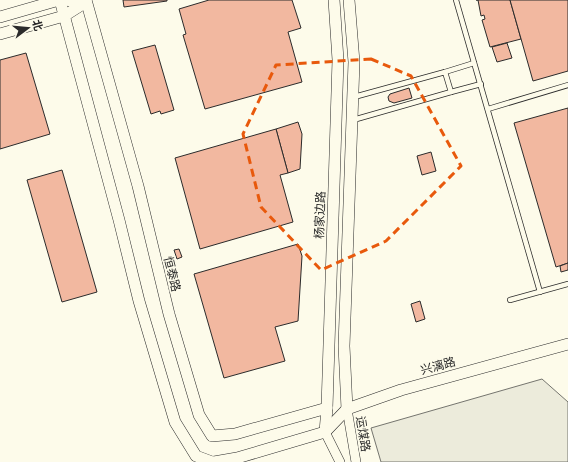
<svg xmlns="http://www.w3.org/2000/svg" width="568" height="462" font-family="Jost,'Noto Sans SC',sans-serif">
	<rect width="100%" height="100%" fill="#fdfbea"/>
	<path fill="#ecebdb" stroke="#74746e" d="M542,379l26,23v60h-187l-10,-34z"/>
	<g fill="#f2b8a0" stroke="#2b2b2b">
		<path d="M123,0h44v1l-43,6z"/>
		<path d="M209,0h83l9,28 -13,4 14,50 -97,27 -22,-74 3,-1 -7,-25z"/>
		<path d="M476,0h34l11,39 -31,8 -8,-27 3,-1 -1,-4 -3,1 -3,-16z"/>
		<path d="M510,0h58v71l-35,10z"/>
		<path d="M507,43l5,15 -15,4 -5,-15z"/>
		<path d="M155,45l19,65 -13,4 -1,-3 -9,3 -19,-63z"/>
		<path d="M26,53l24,81 -50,15v-89z"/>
		<path d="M409,88l3,10 -18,5 -5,-2 -1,-4 2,-3z"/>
		<path d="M568,108v155l-12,4 -42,-144z"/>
		<path d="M298,122l4,12 -2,35 -12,4 -12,-44z"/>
		<path d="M276,129l12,44 -8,2 13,47 -93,27 -25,-91z"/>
		<path d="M431,152l5,19 -14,4 -5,-19z"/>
		<path d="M62,170l35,122 -35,10 -35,-122z"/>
		<path d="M298,244l4,12 -4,65 -23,6 10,34 -61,17 -30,-104z"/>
		<path d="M179,249l3,8 -5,2 -3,-9z"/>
		<path d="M568,263v7l-7,2 -1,-6z"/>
		<path d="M420,301l5,18 -9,3 -5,-18z"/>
	</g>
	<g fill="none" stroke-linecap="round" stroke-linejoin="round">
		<defs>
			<g id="service">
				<path d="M456,0l84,292"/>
				<path d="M445,72l29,-9"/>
				<path d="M451,92l30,-8"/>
				<path d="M488,109l80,-24"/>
				<path d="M353,120l98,-28 -6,-20 -91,25"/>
				<path d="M510,300l58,-16"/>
			</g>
			<g id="minor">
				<path d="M347,409l9,53"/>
				<path d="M325,432l15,30"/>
			</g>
			<g id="tertiary">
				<path d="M60,0l59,220 20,81 36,121 21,34 16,6"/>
				<path d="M63,0l23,2"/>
				<path d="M86,0l52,186 31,128 30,101 13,21 23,-2 92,-26"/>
				<path d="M0,17l59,-17"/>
				<path d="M0,34l64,-18 22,-14"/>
				<path d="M347,409l-3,-63 10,-284 -5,-62"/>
				<path d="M325,432l2,-24 11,-348 -4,-60"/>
				<path d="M214,462l23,-4 88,-26 22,-23 54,-19 167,-46"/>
			</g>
		</defs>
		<use href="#service" stroke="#2b2b2b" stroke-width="6"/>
		<use href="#minor" stroke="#2b2b2b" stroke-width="10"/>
		<use href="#tertiary" stroke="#2b2b2b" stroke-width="12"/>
		<use href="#service" stroke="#fdfbea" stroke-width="4.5"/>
		<use href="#minor" stroke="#fdfbea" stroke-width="9"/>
		<use href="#tertiary" stroke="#fdfbea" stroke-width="11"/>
	</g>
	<path fill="none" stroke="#e8590c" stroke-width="3" stroke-dasharray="8 5" stroke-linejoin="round" d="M371,59l40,17 50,90 -75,75 -65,29 -60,-63 -18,-73 33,-69z"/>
	<g text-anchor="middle" stroke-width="3" stroke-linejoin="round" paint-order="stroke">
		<g font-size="12" fill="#2b2b2b" stroke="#fdfbea">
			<text transform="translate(320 215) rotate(-88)" y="4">杨家边路</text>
			<text transform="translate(172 274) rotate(76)" y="4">恒泰路</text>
			<text transform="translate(438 366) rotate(-15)" y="4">兴漓路</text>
			<text transform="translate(363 434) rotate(81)" y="4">运煤路</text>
		</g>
	</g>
	<g transform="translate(28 28) rotate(74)" stroke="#fdfbea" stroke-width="3" paint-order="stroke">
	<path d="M0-3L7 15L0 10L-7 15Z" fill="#2b2b2b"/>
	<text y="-6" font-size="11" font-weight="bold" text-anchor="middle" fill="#2b2b2b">北</text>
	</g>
</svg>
